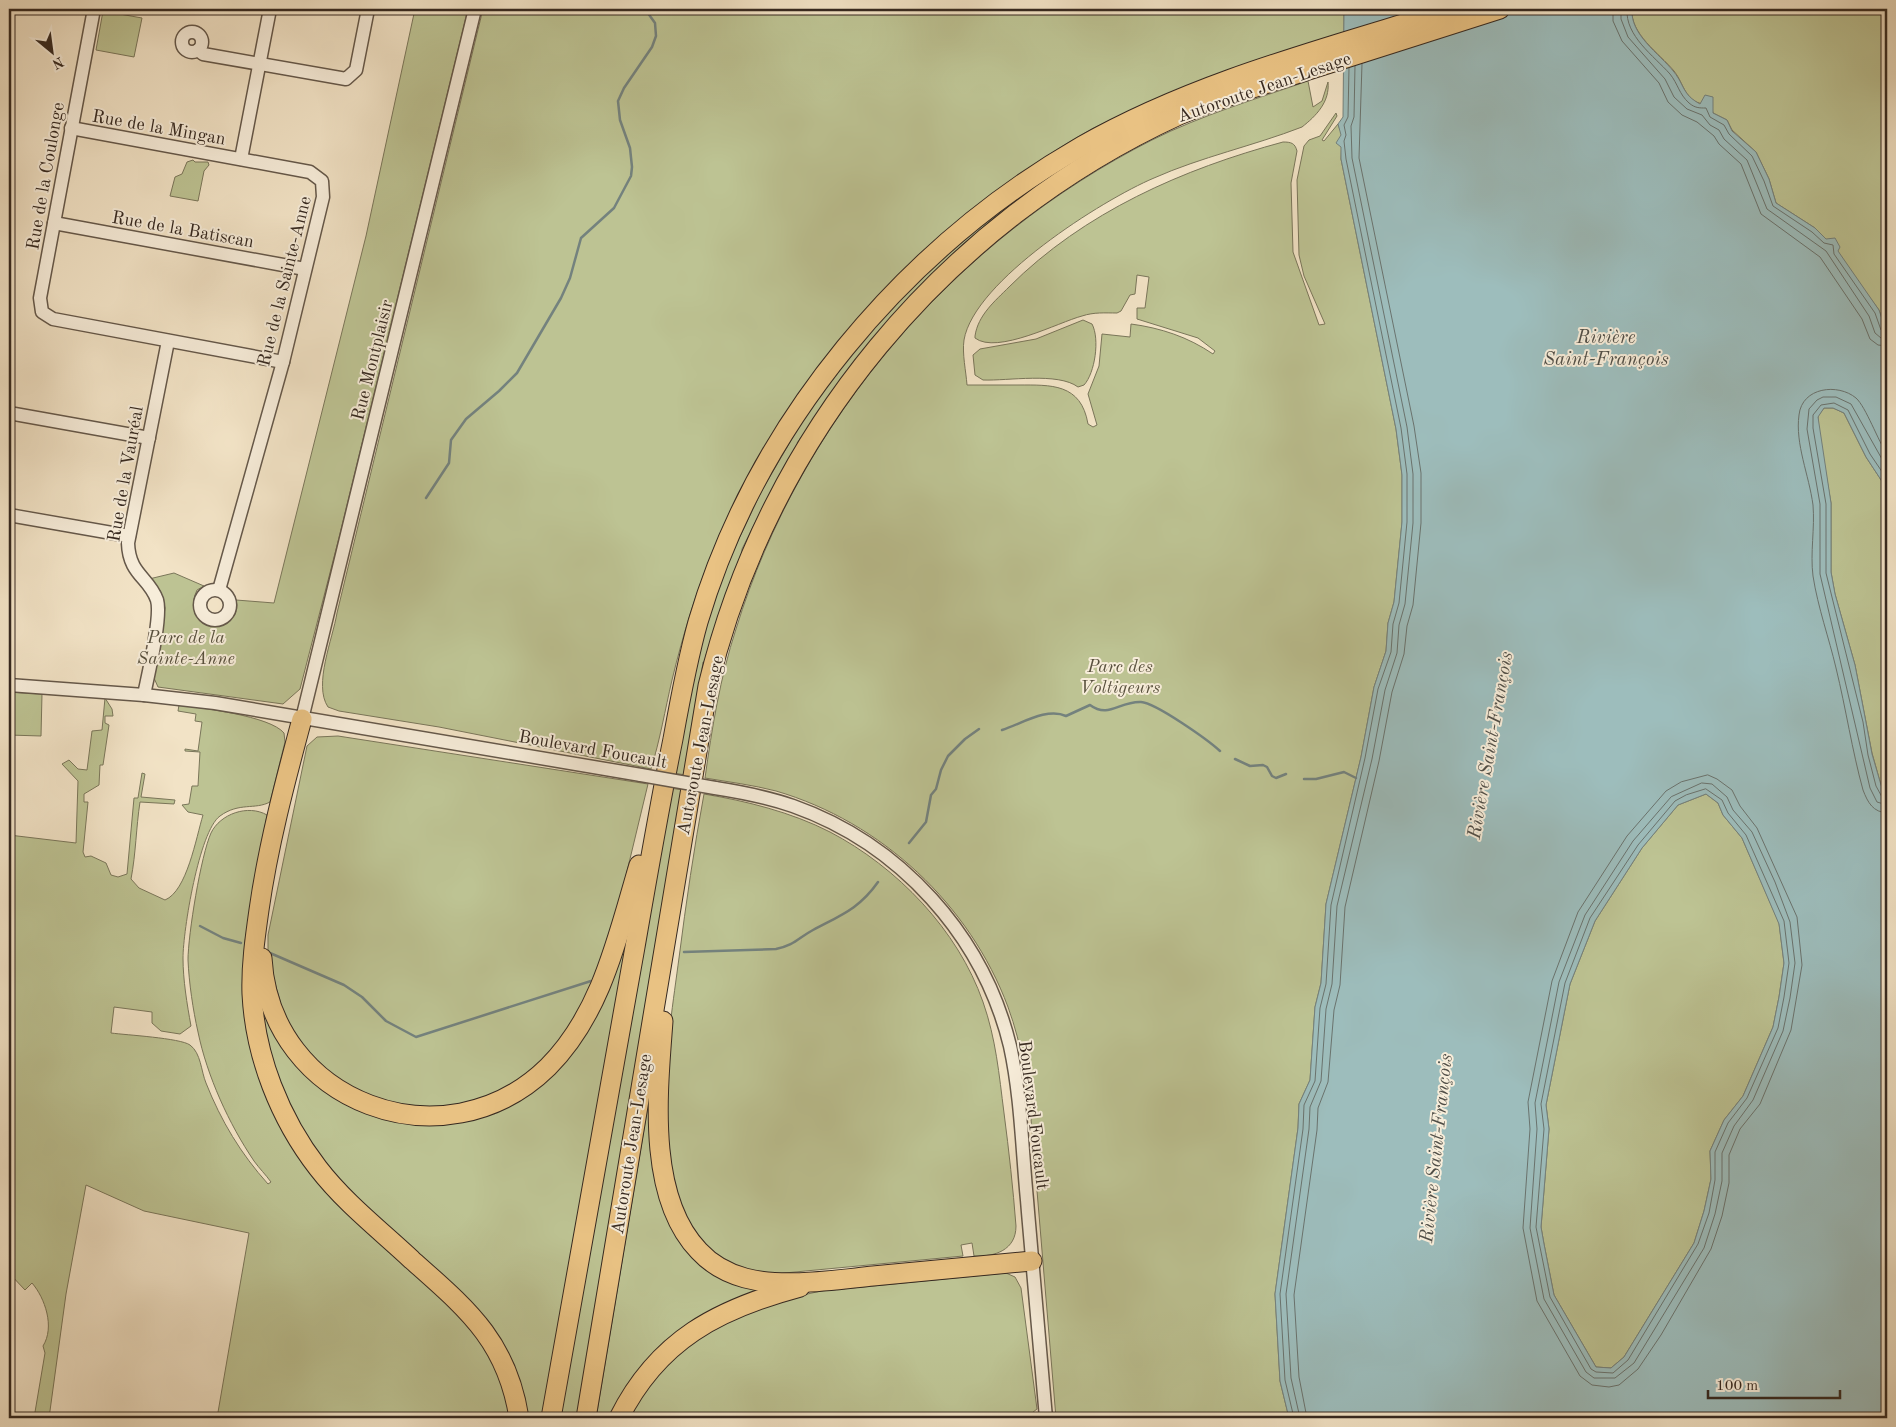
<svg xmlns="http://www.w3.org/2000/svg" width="1896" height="1427" font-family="'Old Standard TT',serif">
	<rect width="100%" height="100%" fill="#f2e3c6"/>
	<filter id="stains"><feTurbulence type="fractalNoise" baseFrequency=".004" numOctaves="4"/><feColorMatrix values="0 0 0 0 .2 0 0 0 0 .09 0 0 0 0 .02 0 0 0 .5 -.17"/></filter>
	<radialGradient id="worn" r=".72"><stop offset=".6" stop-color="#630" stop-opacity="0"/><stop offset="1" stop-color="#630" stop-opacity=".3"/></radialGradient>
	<g fill="#bdc393" stroke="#7a765a">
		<path d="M415,9h53l-128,525 -40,155 -17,15 -125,-17 -4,-9 11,-70 -5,-18 -11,-11 25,-6 30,13 -7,4c-19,41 48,45 39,10l38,3 92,-367z"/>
		<path d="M483,9h857l4,4v19c-87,30 -169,55 -252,97 -27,14 -52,32 -77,49 -132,92 -237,220 -300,368 -18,43 -32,88 -43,134 -7,30 -12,60 -21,89l-212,-42 -100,-16 -11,-4c-15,-22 5,-69 9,-94z"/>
		<path d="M1632,9h255v325l-8,-24 -53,-71 -11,-11 -39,-25 -7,-24 -13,-27 -24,-22 -5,-10 -14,-7 -2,-8c-7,-1 -12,-1 -18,-5 -10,-8 -11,-19 -19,-29 -15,-18 -44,-37 -42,-62z"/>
		<path d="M103,11l39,7 -8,39 -38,-7z"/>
		<path d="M1308,81l5,26 9,-6 6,-19c2,20 -12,34 -26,45 -49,19 -101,30 -148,51 -52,22 -180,103 -190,162 -2,14 2,31 3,45 17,0 34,0 51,0 33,0 63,-2 70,39l5,3 4,-2 -9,-31 11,-28 3,-32 28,3 1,-13c30,4 57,13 82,30l2,-3 -17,-13 -61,-19v-11h8l4,-31 -12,-2 -2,19 -5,1 -9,16 -4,2c-12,0 -23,-1 -35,3 -23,6 -85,39 -107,22v-2c3,-21 20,-35 34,-49 75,-75 174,-118 274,-145 8,0 12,1 14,9l-6,32 2,69 26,73 6,-1 -21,-48 -5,-21 -2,-75 7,-34 5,-6 11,-4 16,-23 1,3 -15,24 2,1 14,-17 4,11 -1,24 55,270 6,46v47l-8,80 -6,21 -2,28 -12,36 -13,70 -35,147 -5,79 -6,24 -5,73 -11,24 -1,24 -23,166 5,87 9,37h-233l-27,-323c-3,-9 -4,-19 -5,-29 -4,-20 -9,-40 -16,-59 -38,-102 -126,-185 -232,-216 -23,-6 -47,-9 -71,-13 7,-50 15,-100 31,-149 65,-211 219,-389 416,-489 50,-25 104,-41 156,-59z"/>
		<path d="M1098,145l-173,137 -31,33 -44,52 -42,65h-3l-8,11 3,2 -26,45 -2,-1 -30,60v10l-36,96 1,7h-4l-1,7 2,5 -18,101 -13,-2 30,-141 24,-68 34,-72 47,-81 43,-58 63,-69 75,-67z"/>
		<path d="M193,160l2,2h13l1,3 -5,6 -6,30 -28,-5 5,-19 7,-3 5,-12z"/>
		<path d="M1083,320l9,4c8,15 3,49 -8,61l-6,2c-20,-15 -70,-6 -95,-7l-8,-5 -2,-20 7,-6 56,-10z"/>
		<path d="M1824,408h9l11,5 22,44 21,32v310l-6,-14 -9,-32 -17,-88 -20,-71 -4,-22v-69l-13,-75v-12z"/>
		<path d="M9,692l33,2 -1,42 -32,-1z"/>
		<path d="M105,698l7,11 1,7h-8v7l4,2 -6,40h-3l-1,20 -15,9v8h4l-5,50 2,5 6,-1 15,7 5,12 7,2 9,-3 7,-76h4l4,-25 3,1 -4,23 34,3 -1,4 -34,-2c-4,26 -4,51 -9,77l8,9 26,12c22,-9 31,-62 38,-85l-15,-3 -6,-7 7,-1 3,-18h6l2,-34 -15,-1v-2l13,2 4,-29 -7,-1 1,-7 -18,-3 1,-6c23,3 91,11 105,28l1,9 -15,60c-15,8 -31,0 -50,14 -21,15 -37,115 -37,142 0,22 4,46 8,68l-11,8 -19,-3 -9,-8v-11l-38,-5 -3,26c15,2 69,5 79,12 11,8 11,26 16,38 15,38 35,71 62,101l3,-2c-5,-7 -12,-14 -17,-21 -25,-37 -47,-85 -56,-129 -5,-22 -9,-49 -10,-72 0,-25 13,-105 23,-127 9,-19 37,-29 56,-18l-22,126 -1,45 33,128 180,197 36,48 13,37 3,22h-292l32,-185 -105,-22 -58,-26 -20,109 -17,124h-15l11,-65 -2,-7c12,-19 2,-48 -11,-63l-7,7 -16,-17v-438l67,8 2,-62 -16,-17 7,-4 9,9 9,1 5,-39 10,-1z"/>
		<path d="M338,736l310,48 -38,158 -30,69 -20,31 -23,26 -22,18 -52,21 -49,3 -49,-14 -40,-25 -38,-45 -19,-68v-23l39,-189 10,-9z"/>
		<path d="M670,788l13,2 -105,628h-18z"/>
		<path d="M704,794c42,7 87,18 126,38 67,35 128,98 153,170 13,37 16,72 21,111 5,38 9,75 12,113 0,24 -21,31 -42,30l-2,-13 -11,2 2,11 -189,18c-27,-3 -51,-9 -72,-29 -4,-4 -6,-11 -9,-16 -45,-76 -25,-188 -14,-271 7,-55 15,-110 25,-164z"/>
		<path d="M1706,794l12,9 5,12 19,23 37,85 5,40 -5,34 -6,30 -30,69 -19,24 -14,31 1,28 -7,32 -10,32 -70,114 -13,11 -15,-1 -42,-72 -10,-51 -3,-17 8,-98 -3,-24 24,-121 25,-63 47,-73 36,-43z"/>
		<path d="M622,939l5,3 -85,476h-18l-12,-44 -143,-158 -69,-83 -34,-80 -7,-82 46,97 115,53 126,-45z"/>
		<path d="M650,1093l2,17 42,144 86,32 -71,29 -96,103h-17z"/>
		<path d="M1006,1273l9,4 6,11 16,121 -9,7 -14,2h-387l42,-59 60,-41 47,-17 45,-10z"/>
	</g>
	<path fill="#9dbdbc" stroke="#74827e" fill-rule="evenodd" d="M1340,9h292c-2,26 27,44 42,63 11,14 8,22 26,32l5,-9 8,2v16l14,7 5,11 24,21 13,27 7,24 39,25 11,11 9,-1 5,9 -2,4 41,59 8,24v155l-21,-32 -22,-44 -11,-5h-9l-6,9 13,86v69l4,22 20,71 17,89 9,31 6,14v619h-598l-9,-37 -5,-87 23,-166 1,-24 11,-24 5,-73 6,-24 5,-79 35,-147 13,-70 12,-36 2,-28 6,-21 8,-80v-47l-6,-46 -55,-270v-12l-5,-4 5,-8 -3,-11 5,-7 1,-104zM1706,794l12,9 5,12 19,23 37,86 5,39 -5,34 -6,30 -30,69 -19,24 -14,31 1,28 -7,32 -10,32 -70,114 -13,11 -15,-1 -42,-72 -10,-51 -3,-17 8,-98 -3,-24 24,-121 25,-63 47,-73 36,-43z"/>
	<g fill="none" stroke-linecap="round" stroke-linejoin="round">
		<g stroke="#6a736e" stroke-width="1">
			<path d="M1613,9v12l9,20 37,42 9,19 14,13 15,7 17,14 5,8 22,20 20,50 59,43 42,62 8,20 8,6 9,1"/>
			<path d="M1621,9v10l7,18 37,42 9,18 13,12 15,6 8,10 9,5 5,9 23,21 20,49 59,42 43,65 6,17 6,5 6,1"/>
			<path d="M1627,9c-2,27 27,47 43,65 8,10 9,20 19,29 6,5 10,5 17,5l4,9 14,8 5,9 23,22 12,25 9,25 39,26 12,11 9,2 1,9 41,59 6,17 6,3"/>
			<path d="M1887,454c-9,-13 -21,-47 -31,-56 -18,-15 -54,-11 -57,17 -4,29 10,60 14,90 2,23 -3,48 0,71 5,32 16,62 23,92 10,41 16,82 27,122 5,13 10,22 24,23"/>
			<path d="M1887,468l-36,-64 -15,-7h-13l-6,3 -8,9 -2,20 13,75v70l50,214 7,14 10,3"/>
			<path d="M1887,479l-17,-25 -22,-44 -14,-7 -13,2 -8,10v13l13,76v69l37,149 5,33 8,31 6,11 5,2"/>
			<path d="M1708,775l9,4 15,11 8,16 17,22 40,89 5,48 -11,65 -31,74 -20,25 -11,26v28l-7,33 -11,33 -50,86 -23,34 -19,16 -10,2 -17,-2 -12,-9 -43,-75 -14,-73 7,-99 -2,-27 24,-121 26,-69 49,-76 39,-45 15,-9z"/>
			<path d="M1702,783l10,1 15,13 6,13 19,22 23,50 15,40 5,41 -5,35 -7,33 -30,69 -19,26 -12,27v28l-7,33 -11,34 -70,115 -19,15h-21l-8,-6 -42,-73 -14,-71 7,-99 -2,-26 24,-121 26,-67 48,-74 38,-44z"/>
			<path d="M1706,789l16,11 6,13 18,22 38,86 5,42 -5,34 -6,31 -31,70 -19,25 -13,29v28l-6,33 -11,31 -70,116 -15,13 -17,-1 -5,-3 -41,-72 -14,-70 8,-98 -3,-25 24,-121 25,-65 48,-73 37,-44 11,-6z"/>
			<path d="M1294,1418l-9,-38 -5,-86 23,-165 1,-24 11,-24 5,-73 6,-24 5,-79 34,-147 13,-69 13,-37 2,-28 6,-21 8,-81v-48l-6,-46 -55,-269 -2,-18 2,-6 -2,-10 4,-8 1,-49"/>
			<path d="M1300,1418l-9,-40 -5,-84 23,-165 1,-22 11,-26 5,-72 6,-25 5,-78 35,-147 13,-69 12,-37 2,-28 6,-21 8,-81v-49l-6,-47 -55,-269 -1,-32 3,-9 1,-51"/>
			<path d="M1307,1418l-8,-41 -5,-82 23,-165 1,-22 10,-26 6,-72 6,-25 5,-78 34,-146 13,-69 12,-38 3,-28 6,-21 8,-82v-50l-7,-47 -55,-268 3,-94"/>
		</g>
		<g stroke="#74827e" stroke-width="2.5">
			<path d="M426,498l23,-35 2,-23 15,-21 33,-28 18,-18 44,-75 9,-20 11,-40 33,-30 17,-32 1,-9 -2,-19 -10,-28 -2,-19 6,-13 28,-41 4,-11 -1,-13 -10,-14"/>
			<path d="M1002,730c19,-6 45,-23 64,-14l24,-11c19,14 29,-4 51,-3 15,1 67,38 79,49"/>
			<path d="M1235,759l15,7 13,-1 4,2 5,9 4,2 10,-4"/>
			<path d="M1304,779h12l28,-7 12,6"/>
			<path d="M909,843l17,-21 5,-27 5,-6 5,-19 7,-14 17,-17 14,-10"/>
			<path d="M200,926l23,12 18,5"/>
			<path d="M684,952l92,-3c19,-4 22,-11 37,-19 28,-15 46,-21 65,-48"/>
			<path d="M270,953l74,32 18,12 24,24 30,16 175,-56"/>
		</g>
		<defs>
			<g id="minor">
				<path d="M94,9l-54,289 2,14 11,7 230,43"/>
				<circle cx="192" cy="42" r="10"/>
				<path d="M198,50l5,4 143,25 10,-9 12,-61"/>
				<path d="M71,128l239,44 12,9 1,16 -40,165 -64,228"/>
				<path d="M241,159l29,-150"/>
				<path d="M54,223l251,46"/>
				<path d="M9,413l140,25"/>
				<path d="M9,515l120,21"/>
				<circle cx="215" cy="605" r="15"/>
				<path d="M9,685l135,10 71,8 426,72"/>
				<path d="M144,695c4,-20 18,-78 13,-95 -8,-23 -28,-25 -29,-57l40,-202"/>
				<path d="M302,719l173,-710"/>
				<path d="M715,788c26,4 52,9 78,18 107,38 190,129 217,240 11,50 12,103 17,154 6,73 13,146 19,218"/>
			</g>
			<g id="highway">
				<path d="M302,719c-17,63 -34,127 -43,191 -4,28 -8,56 -7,84 3,62 28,125 66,174 27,35 62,62 94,92 55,49 95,81 107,158"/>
				<path d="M262,958c8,145 183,210 286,109 54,-54 70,-132 91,-202"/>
				<path d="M663,1021c-5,69 -17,175 36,230 12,13 28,22 46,27 38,10 89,2 128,-2 53,-5 106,-10 159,-15"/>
				<path d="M551,1418c28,-157 56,-314 84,-471 12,-69 24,-139 38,-208 7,-39 14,-78 25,-117 59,-199 205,-373 384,-476 114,-65 245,-98 370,-137"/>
				<path d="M586,1418l122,-732c60,-251 237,-464 471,-571 39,-17 80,-29 120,-42 67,-22 134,-43 201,-64"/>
				<path d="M619,1418c39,-78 99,-109 181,-131"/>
			</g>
		</defs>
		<use href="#minor" stroke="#65584a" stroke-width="15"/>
		<use href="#highway" stroke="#362920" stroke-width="21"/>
		<use href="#minor" stroke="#f7edda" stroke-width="12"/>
		<use href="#highway" stroke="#e9c283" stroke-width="19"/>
		<defs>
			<path id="minor-bridge" d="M641,775l74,13"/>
		</defs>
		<use href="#minor-bridge" stroke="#65584a" stroke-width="15" stroke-linecap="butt"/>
		<use href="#minor-bridge" stroke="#f7edda" stroke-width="12"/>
	</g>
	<g text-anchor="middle" stroke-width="4" stroke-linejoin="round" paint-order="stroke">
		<g font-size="18" fill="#362920" stroke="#f7edda">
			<text transform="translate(1264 87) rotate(-19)" y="6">Autoroute Jean-Lesage</text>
			<text transform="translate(159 127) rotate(10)" y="6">Rue de la Mingan</text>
			<text transform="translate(45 176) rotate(-80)" y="6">Rue de la Coulonge</text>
			<text transform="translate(183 229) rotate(10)" y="6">Rue de la Batiscan</text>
			<text transform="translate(284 281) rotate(-76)" y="6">Rue de la Sainte-Anne</text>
			<text transform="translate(372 360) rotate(-76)" y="6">Rue Montplaisir</text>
			<text transform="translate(125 474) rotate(-80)" y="6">Rue de la Vauréal</text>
			<text transform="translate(700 745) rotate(-79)" y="6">Autoroute Jean-Lesage</text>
			<text transform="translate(593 749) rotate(10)" y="6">Boulevard Foucault</text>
			<text transform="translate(1034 1115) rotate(83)" y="6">Boulevard Foucault</text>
			<text transform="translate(631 1144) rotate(-81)" y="6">Autoroute Jean-Lesage</text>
		</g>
		<g font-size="18" font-style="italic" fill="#58503d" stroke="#f7edda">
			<text x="186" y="643">Parc de la<tspan x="186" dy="21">Sainte-Anne</tspan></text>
			<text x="1120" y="672">Parc des<tspan x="1120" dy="21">Voltigeurs</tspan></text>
		</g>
		<g font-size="19" font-style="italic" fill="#504e47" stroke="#f7edda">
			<text x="1606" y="343">Rivière<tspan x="1606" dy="22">Saint-François</tspan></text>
			<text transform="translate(1489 745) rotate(-80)" y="7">Rivière Saint-François</text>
			<text transform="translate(1435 1148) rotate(-84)" y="7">Rivière Saint-François</text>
		</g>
	</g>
	<rect width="1896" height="1427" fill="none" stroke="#f2e3c6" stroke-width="30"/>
	<rect x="10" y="10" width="1876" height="1407" fill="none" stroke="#362920" stroke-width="2.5"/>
	<rect x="15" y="15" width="1866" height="1397" fill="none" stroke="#362920"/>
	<g transform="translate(52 52) rotate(151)" stroke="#f7edda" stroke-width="4" paint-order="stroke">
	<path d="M0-4L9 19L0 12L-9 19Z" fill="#362920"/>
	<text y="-8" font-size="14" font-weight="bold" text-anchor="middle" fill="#362920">N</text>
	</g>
	<path d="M1708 1390v8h132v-8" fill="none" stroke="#362920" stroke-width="2.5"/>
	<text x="1716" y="1390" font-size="15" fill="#362920" stroke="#f7edda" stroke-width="4" paint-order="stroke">100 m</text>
	<rect width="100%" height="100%" filter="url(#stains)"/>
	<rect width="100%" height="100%" fill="url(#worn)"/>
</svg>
